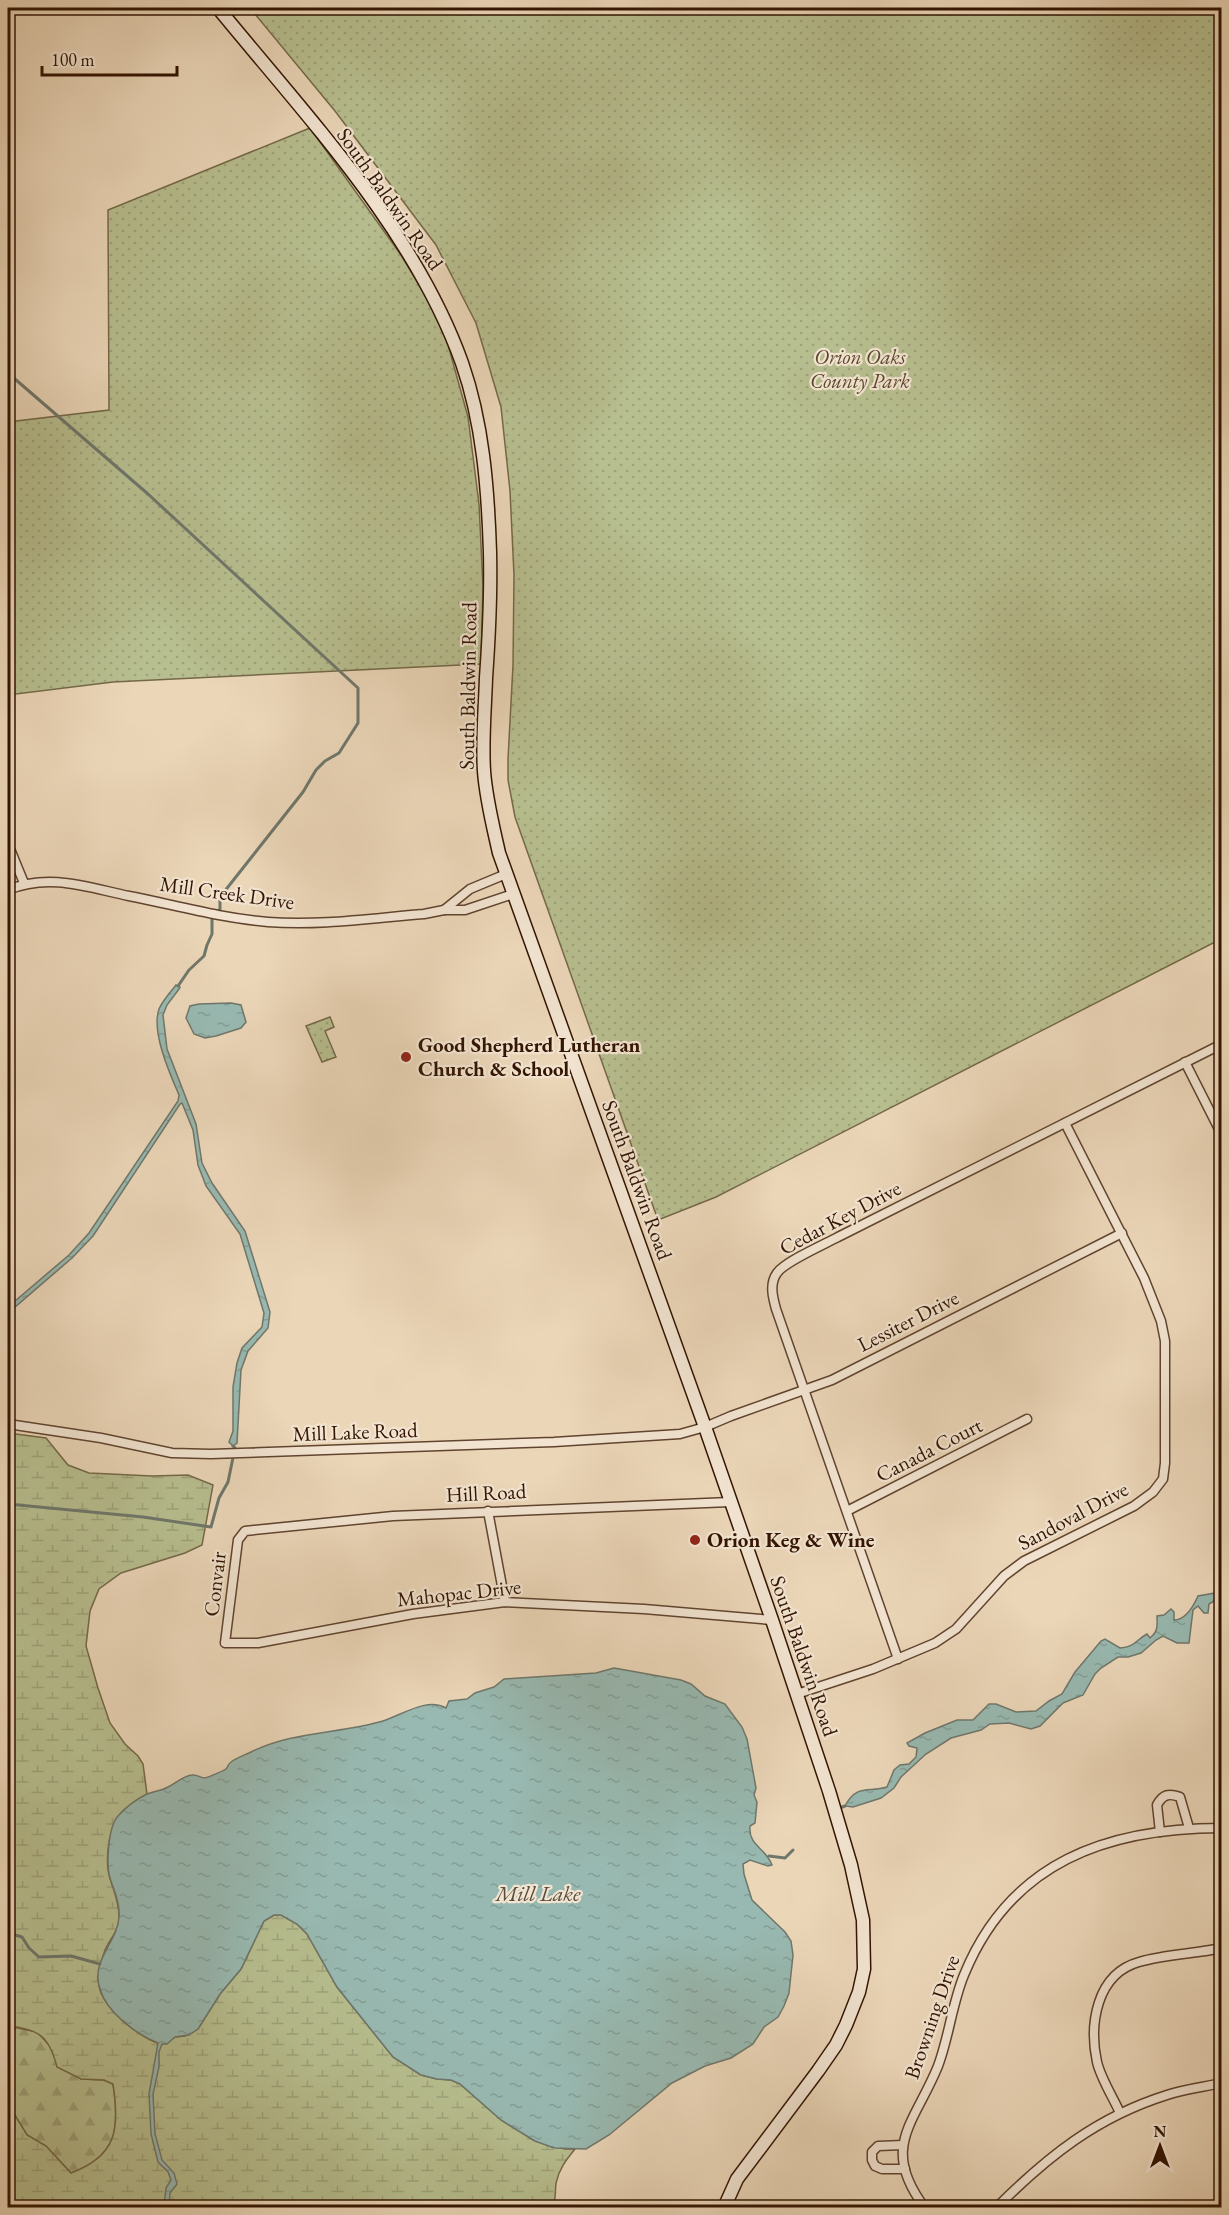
<svg xmlns="http://www.w3.org/2000/svg" width="1229" height="2215" font-family="'EB Garamond',serif">
	<defs>
		<pattern id="grass-dots" width="8" height="8" patternUnits="userSpaceOnUse" patternTransform="scale(1.5)"><rect width="8" height="8" fill="#b7be8f"/><path d="M2 2h.1M6 6h.1" fill="none" stroke="#9ea27a" stroke-width="1.8" stroke-linecap="round"/></pattern>
		<pattern id="forest-firs" width="22" height="20" patternUnits="userSpaceOnUse" patternTransform="scale(1.5)"><rect width="22" height="20" fill="#b7be8f"/><path d="M5 1l3.5 6h-7zM16 11l3.5 6h-7z" fill="#9ea27a"/></pattern>
		<pattern id="wetland-marsh" width="20" height="14" patternUnits="userSpaceOnUse" patternTransform="scale(1.5)"><rect width="20" height="14" fill="#b7be8f"/><path d="M1 5h8M5 5V1M11 12h8M15 12V8" fill="none" stroke="#9ea27a"/></pattern>
		<pattern id="water-ripples" width="26" height="14" patternUnits="userSpaceOnUse" patternTransform="scale(1.5)"><rect width="26" height="14" fill="#98b9b1"/><path d="M2 4q2-2 4 0t4 0M15 11q2-2 4 0t4 0" fill="none" stroke="#839e96"/></pattern>
	</defs>
	<rect width="100%" height="100%" fill="#ebd6b8"/>
	<filter id="stains"><feTurbulence type="fractalNoise" baseFrequency=".00333" numOctaves="4"/><feColorMatrix values="0 0 0 0 .2 0 0 0 0 .09 0 0 0 0 .02 0 0 0 .5 -.17"/></filter>
	<radialGradient id="worn" r=".72"><stop offset=".6" stop-color="#630" stop-opacity="0"/><stop offset="1" stop-color="#630" stop-opacity=".3"/></radialGradient>
	<g fill="url(#grass-dots)" stroke="#746948" stroke-width="1.5">
		<path d="M250,8h971v931l-505,258 -58,23 -143,-403 -7,-37v-21l5,-94 1,-90 -4,-84 -9,-84 -25,-84 -40,-78 -101,-134z"/>
		<path d="M310,128l91,127 41,68 26,94 11,87 4,83 -2,77 -368,18 -105,13v-273l101,-12 -1,-200z"/>
		<path d="M330,1017l4,10 -9,4 11,26 -14,5 -16,-36z"/>
	</g>
	<path fill="url(#forest-firs)" stroke="#746948" stroke-width="1.5" d="M8,2026l29,6 44,47 23,1 9,4c7,45 4,72 -42,89l-25,-27 -19,-11 -14,-23 -5,-2z"/>
	<path fill="url(#wetland-marsh)" stroke="#746948" stroke-width="1.5" d="M8,1433l38,5 22,27 21,8 63,3 36,-1 25,10 -11,60 -17,8 -64,20 -22,16 -9,22 -4,35 12,42 12,35 15,21 13,12 5,8 4,30c-8,5 -20,12 -26,19 -12,14 -16,44 -12,62 4,14 10,26 10,41 1,15 -11,24 -15,37 -4,12 -8,25 -4,37 7,21 39,47 60,54l15,-7 10,-1 13,-7 22,-35 21,-25 23,-48 10,-6h7l16,9 10,10 30,53 56,70 28,18 16,4 14,1 9,4 41,36 34,21 30,8h10c-9,11 -16,20 -19,34 -1,9 0,16 -3,24h-545v-97l5,2 14,23 19,11 25,27c46,-17 49,-44 42,-89l-9,-4 -23,-1 -24,-12c-8,-31 -18,-38 -49,-41z"/>
	<g fill="url(#water-ripples)" stroke="#6f776b" stroke-width="1.5">
		<path d="M176,985l4,2 -1,2 -12,16 -4,10 4,34 29,75 6,39 10,20 33,48 25,81 -2,16 -20,23 -7,19 -4,73 -4,3 -4,-4 4,-11v-44l4,-24 5,-15 20,-21 2,-14 -24,-79 -34,-48 -8,-21 -5,-35 -11,-27 -2,1 -87,132 -21,22 -64,55v-6l61,-52 20,-22 89,-132 1,-6c-9,-21 -28,-63 -20,-86 4,-9 11,-16 17,-24z"/>
		<path d="M231,1003l10,2 5,17 -5,6 -25,8 -11,2 -11,-4 -8,-16 4,-12 9,-2z"/>
		<path d="M1221,1592v5l-12,7 -1,9h-4l-6,-7 -5,4 -4,33h-12l-14,-7 -7,4 -15,13 -13,4h-10l-17,11 -6,6 -12,21 -20,8 -23,23 -9,3 -22,-6 -19,1 -9,6 -30,8 -25,16 -25,23 -7,11 -13,10 -28,9 -8,-1c12,-23 24,-13 42,-19l7,-17 6,-5 9,-1 7,-7 1,-9 -8,-2 -2,-3 18,-10 32,-13h16l16,-16h7l20,8 20,-1 13,-10 13,-7 13,-22 26,-31 4,-2 15,9c15,-1 16,-8 27,-14l3,4c9,-7 7,-14 7,-22l7,-1 7,-6 3,3v8c12,0 20,-15 24,-24z"/>
		<path d="M614,1668l67,12 10,4 14,12 20,8 17,23 5,12 9,49 -2,7 3,7 -2,21 -5,3c-2,20 16,22 22,39l-4,1 -18,-6 -7,4 1,10 8,26 33,32 6,9 2,14 -4,38 -5,13 -6,11 -14,10 -11,17 -22,14 -26,8 -33,17 -63,52 -23,14 -32,-1 -19,-7 -34,-21 -41,-36 -9,-4 -14,-1 -16,-4 -28,-18 -56,-70 -30,-53 -10,-10 -16,-9h-7l-10,6 -23,48 -21,25 -22,35 -9,6 -14,2 -8,7h-5l-3,8v15l-6,27 2,40 7,26 12,13 3,11 -7,9 -1,14h-5l2,-19 5,-8 -3,-8 -10,-10 -7,-28 -2,-40 9,-51c-22,-9 -51,-30 -58,-54 -10,-29 18,-47 19,-72 1,-15 -5,-26 -9,-39 -4,-14 -2,-51 8,-62 7,-8 19,-17 29,-22 7,-3 14,-3 21,-7 8,-4 15,-11 24,-12 5,-1 8,3 13,3 4,-1 18,-7 21,-9 2,-2 2,-5 5,-7 5,-4 14,-7 20,-10 42,-21 88,-18 132,-31 19,-6 44,-24 63,-13l3,-7 18,-2 8,-6 19,-6 10,-8 92,-6z"/>
	</g>
	<g fill="none" stroke-linecap="round" stroke-linejoin="round">
		<g stroke="#6f776b" stroke-width="3">
			<path d="M8,373l140,121 210,194v35l-19,30 -14,8 -9,9 -13,22 -79,100 -4,7v10l-8,10v15l-5,11 -3,11 -15,14 -11,16"/>
			<path d="M8,1504l135,13 68,10 8,-29 9,-16 7,-34 -2,-2"/>
			<path d="M837,1809l8,-3"/>
			<path d="M769,1856l16,2 8,-8"/>
			<path d="M8,1933l14,4 7,11 10,9 32,-1 29,8"/>
		</g>
		<defs>
			<g id="minor">
				<path d="M8,844l16,39"/>
				<path d="M8,890c41,-17 78,-3 121,6 46,9 92,22 139,26 52,4 105,-4 156,-8l20,-4h21l48,-16"/>
				<path d="M444,910l26,-21 36,-15"/>
				<path d="M1185,1062l37,73"/>
				<path d="M8,1424l93,14 71,15 39,1 343,-12 126,-8 25,-7 26,-11 101,-36 290,-147"/>
				<path d="M730,1502l-337,14 -148,15 -7,9 -13,103h33l155,-29 92,-12 139,7 128,11"/>
				<path d="M488,1511l17,91"/>
				<path d="M847,1511l180,-92"/>
				<path d="M898,1659l-122,-350c-3,-11 -7,-25 1,-36 7,-11 48,-29 61,-36l384,-193"/>
				<path d="M797,1694l76,-25 62,-26 21,-14 48,-53 20,-15 110,-55 19,-14 10,-13 2,-16v-122l-4,-20 -17,-43 -79,-155"/>
				<path d="M1160,1832l-3,-27c6,-11 12,-12 23,-8l9,31"/>
				<path d="M1120,2113c-7,-16 -19,-34 -23,-51 -8,-37 -1,-88 42,-100 27,-8 55,-8 83,-14"/>
				<path d="M903,2145l-25,1 -6,6v8l3,6 7,3h23"/>
				<path d="M925,2208c-46,-61 -10,-85 13,-142 11,-29 14,-62 26,-91 46,-113 143,-147 258,-147"/>
				<path d="M996,2208c52,-52 101,-91 171,-113 18,-6 37,-8 55,-12"/>
			</g>
			<path id="secondary" d="M218,8c89,109 196,221 244,355 21,60 26,126 28,189 1,42 -1,84 -4,126 -1,31 -4,62 -2,93 2,28 9,55 15,82l206,574 67,193 57,171 22,74 12,55 1,49 -5,23 -13,33 -10,20 -18,26 -81,108 -13,29"/>
		</defs>
		<use href="#minor" stroke="#60442f" stroke-width="11"/>
		<use href="#secondary" stroke="#321401" stroke-width="15"/>
		<use href="#minor" stroke="#f2e4d1" stroke-width="8"/>
		<use href="#secondary" stroke="#f2e4d1" stroke-width="12"/>
	</g>
	<g fill="#8f2418" stroke="#f2e4d1" stroke-width="2">
		<circle cx="406" cy="1057" r="6"/>
		<circle cx="695" cy="1540" r="6"/>
	</g>
	<g text-anchor="middle" stroke-width="4.5" stroke-linejoin="round" paint-order="stroke">
		<g font-size="21" fill="#321401" stroke="#f2e4d1">
			<text transform="translate(390 199) rotate(55)" y="7">South Baldwin Road</text>
			<text transform="translate(468 686) rotate(-89)" y="7">South Baldwin Road</text>
			<text transform="translate(227 893) rotate(8)" y="7">Mill Creek Drive</text>
			<text transform="translate(637 1180) rotate(70)" y="7">South Baldwin Road</text>
			<text transform="translate(840 1218) rotate(-28)" y="7">Cedar Key Drive</text>
			<text transform="translate(908 1321) rotate(-27)" y="7">Lessiter Drive</text>
			<text transform="translate(355 1432) rotate(-2)" y="7">Mill Lake Road</text>
			<text transform="translate(929 1450) rotate(-27)" y="7">Canada Court</text>
			<text transform="translate(486 1493) rotate(-3)" y="7">Hill Road</text>
			<text transform="translate(1073 1516) rotate(-28)" y="7">Sandoval Drive</text>
			<text transform="translate(215 1584) rotate(-83)" y="7">Convair</text>
			<text transform="translate(459 1593) rotate(-6)" y="7">Mahopac Drive</text>
			<text transform="translate(804 1656) rotate(71)" y="7">South Baldwin Road</text>
			<text transform="translate(932 2017) rotate(-71)" y="7">Browning Drive</text>
		</g>
		<g font-size="21" font-style="italic" fill="#5a472c" stroke="#f2e4d1">
			<text x="860" y="364">Orion Oaks<tspan x="860" dy="24">County Park</tspan></text>
		</g>
		<g font-size="21" font-weight="bold" fill="#321401" stroke="#f2e4d1" text-anchor="start">
			<text x="418" y="1052">Good Shepherd Lutheran<tspan x="418" dy="24">Church &amp; School</tspan></text>
			<text x="707" y="1547">Orion Keg &amp; Wine</text>
		</g>
		<g font-size="22" font-style="italic" fill="#564e3f" stroke="#f2e4d1">
			<text x="538" y="1901">Mill Lake</text>
		</g>
	</g>
	<rect width="1229" height="2215" fill="none" stroke="#ebd6b8" stroke-width="30"/>
	<rect x="9" y="9" width="1211" height="2197" fill="none" stroke="#321401" stroke-width="3"/>
	<rect x="15" y="15" width="1199" height="2185" fill="none" stroke="#321401" stroke-width="1.5"/>
	<g transform="translate(1160 2146)" stroke="#f2e4d1" stroke-width="4.5" paint-order="stroke">
	<path d="M0-4.5L10 22L0 15L-10 22Z" fill="#321401"/>
	<text y="-9" font-size="16" font-weight="bold" text-anchor="middle" fill="#321401">N</text>
	</g>
	<path d="M42 66v9h135v-9" fill="none" stroke="#321401" stroke-width="3"/>
	<text x="51" y="66" font-size="18" fill="#321401" stroke="#f2e4d1" stroke-width="4.5" paint-order="stroke">100 m</text>
	<rect width="100%" height="100%" filter="url(#stains)"/>
	<rect width="100%" height="100%" fill="url(#worn)"/>
</svg>
